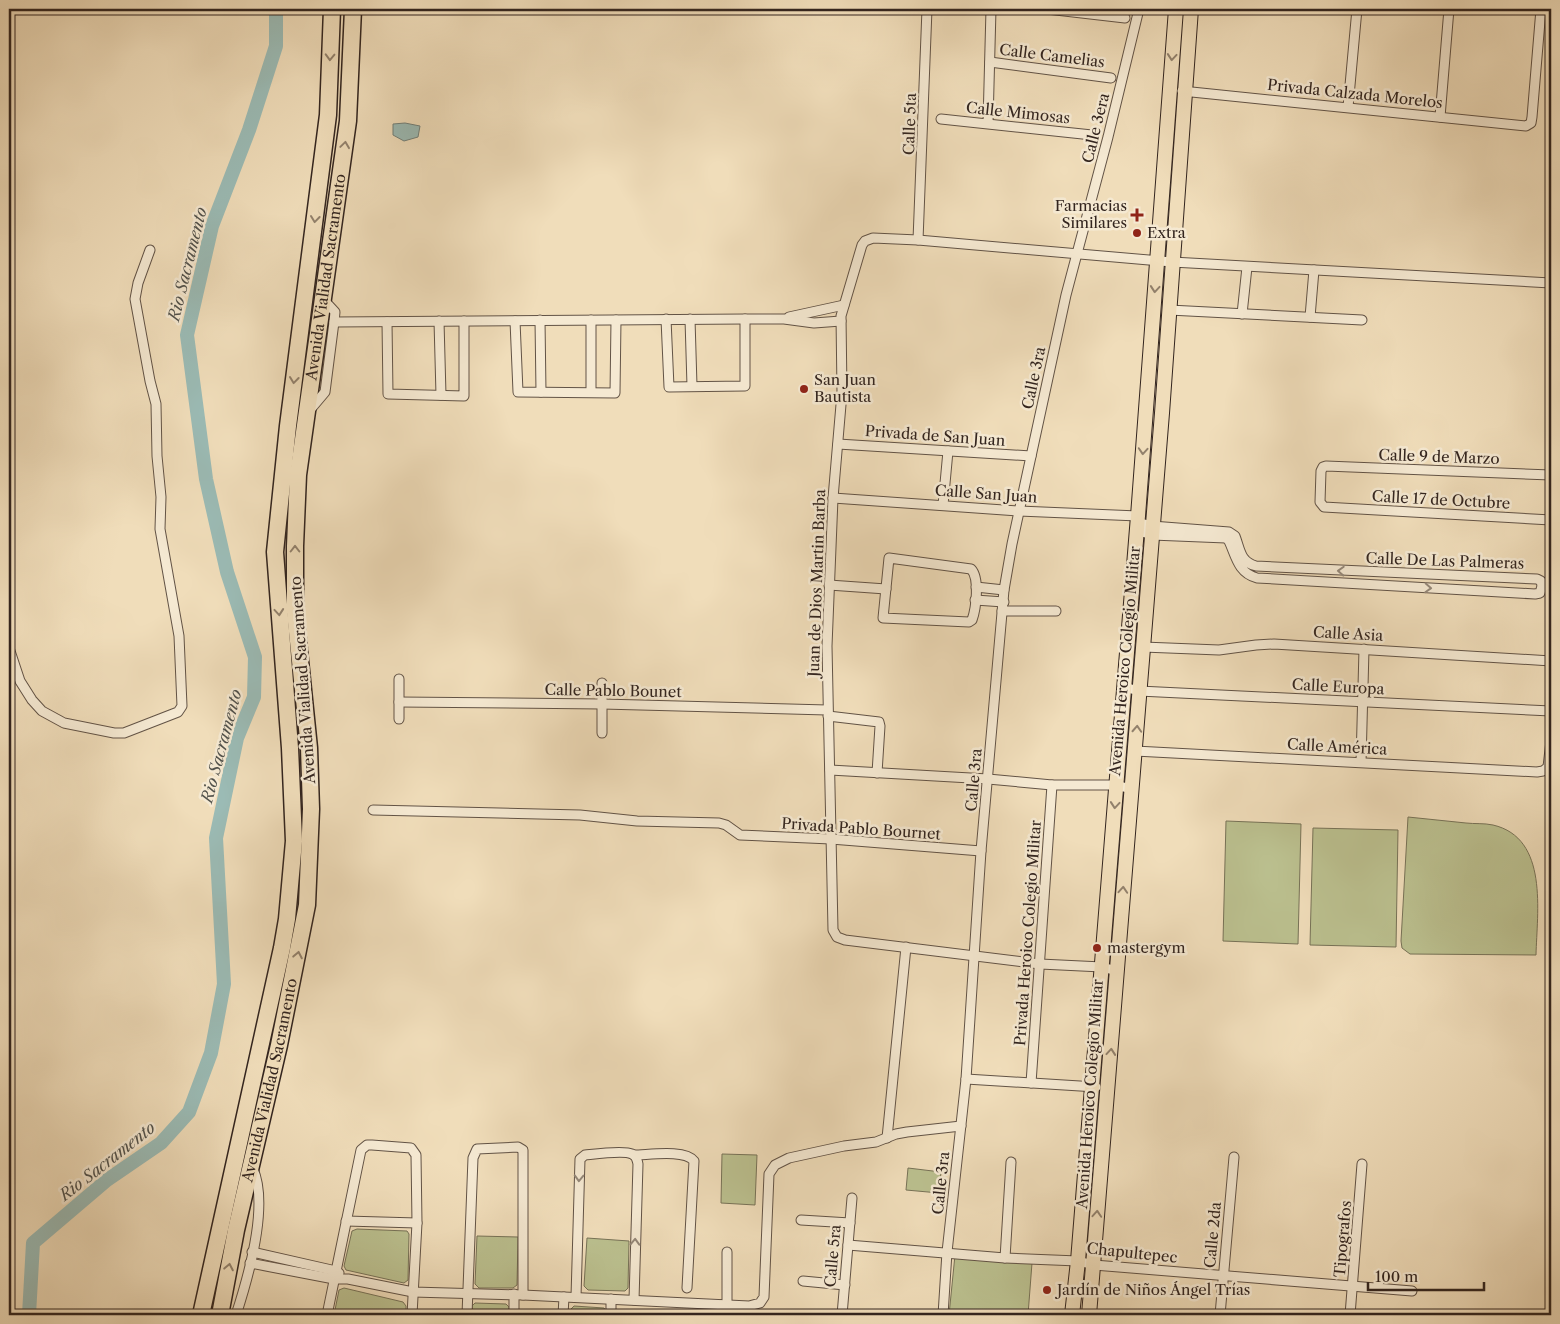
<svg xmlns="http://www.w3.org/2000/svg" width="1560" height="1324" font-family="'Libre Caslon Text',serif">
	<rect width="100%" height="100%" fill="#f0ddba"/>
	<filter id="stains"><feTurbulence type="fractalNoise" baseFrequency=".004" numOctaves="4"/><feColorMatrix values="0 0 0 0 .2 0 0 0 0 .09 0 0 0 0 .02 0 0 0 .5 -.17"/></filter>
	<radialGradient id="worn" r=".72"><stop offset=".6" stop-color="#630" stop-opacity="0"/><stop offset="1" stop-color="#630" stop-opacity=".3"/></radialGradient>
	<g fill="#bbc08f" stroke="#777257">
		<path d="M1408,817c19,2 39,4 58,6 8,1 18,0 27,2 56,13 44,87 43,130l-126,-1 -8,-6 -1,-7z"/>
		<path d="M1226,821l75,3 -3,120 -75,-3z"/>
		<path d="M1313,828l85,2 -2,117 -86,-2z"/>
		<path d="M722,1154l35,1 -2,50 -34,-2z"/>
		<path d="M908,1168l33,4 -2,21 -33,-3z"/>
		<path d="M357,1229l50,2 2,3 -1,46 -4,3 -58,-13 -2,-4 8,-35z"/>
		<path d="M477,1236l41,1 -1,48 -4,3h-34l-4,-4z"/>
		<path d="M587,1238l42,3 -1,47 -3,3 -37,-1 -4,-4z"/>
		<path d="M955,1255l77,8 -4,52h-79z"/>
		<path d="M344,1288l59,14 3,4v9h-72l5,-25z"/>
		<path d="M475,1303l31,1 3,3v8h-37v-9z"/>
		<path d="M574,1306l30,2 3,4v3h-36v-6z"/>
	</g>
	<path fill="#9bbbb5" stroke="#717f79" d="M405,123l15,3 -2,11 -14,4 -11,-6v-11z"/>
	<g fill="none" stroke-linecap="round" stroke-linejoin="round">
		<path stroke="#9bbbb5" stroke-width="14" d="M29,1315l4,-72 74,-63 54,-37 28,-31 22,-59 13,-69 -8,-146 21,-100 17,-41 1,-40 -28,-85 -21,-93 -19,-144 25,-109 37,-96 27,-84v-37"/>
		<defs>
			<g id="street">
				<path d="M1047,9l78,9"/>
				<path d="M990,62l121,16"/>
				<path d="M1182,91l344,35 5,-3 1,-6 9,-108"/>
				<path d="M1348,107l9,-98"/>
				<path d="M1440,117l9,-108"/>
				<path d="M941,119l151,16"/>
				<path d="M988,123l3,-114"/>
				<path d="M918,240l9,-231"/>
				<path d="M1169,310l193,10"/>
				<path d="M1242,314l5,-47"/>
				<path d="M789,317l55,-12"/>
				<path d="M1310,317l4,-47"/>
				<path d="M666,319l3,68 76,-1v-67"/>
				<path d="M690,319l2,67"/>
				<path d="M540,320l1,72"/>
				<path d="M439,321l2,74"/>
				<path d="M515,321l3,71 97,1 1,-73"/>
				<path d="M334,322l411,-3h39l30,4 27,-2"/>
				<path d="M387,322l1,72 76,2v-75"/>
				<path d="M591,392v-72"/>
				<path d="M309,411l16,-19 9,-70 1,-10 -13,-14"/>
				<path d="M838,444l193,12"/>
				<path d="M1551,475l-225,-9 -3,1 -2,4 -1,31 4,5 227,13"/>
				<path d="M833,498l186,13 119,5"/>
				<path d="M943,505l5,-54"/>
				<path d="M1136,530l16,5 74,3 3,3c7,15 9,32 28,37l278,16 5,-1 2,-7 -1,-5 -4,-2 -281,-13c-16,-4 -16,-17 -21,-30l-6,-4 -77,-6 -15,-4"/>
				<path d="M889,558l82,11c9,9 5,40 1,51l-3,2 -86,-4z"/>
				<path d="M829,585l57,4"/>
				<path d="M976,587l28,3"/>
				<path d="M975,600l29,2"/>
				<path d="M1002,611h54"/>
				<path d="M1143,647l76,3 37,-5 18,-1 277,17"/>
				<path d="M9,648l11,33 12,19 10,11 22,12 50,10h10l54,-21 4,-6 -3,-70 -19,-107 1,-32 -4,-41 -1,-52 -6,-23 -15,-82 3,-16 12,-33"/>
				<path d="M602,683v50"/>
				<path d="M1124,687l15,4 412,20"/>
				<path d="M399,702l203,2 225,6"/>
				<path d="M828,716l51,6 1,4 -3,47"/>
				<path d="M399,719v-40"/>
				<path d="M1135,751l402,21 6,-1 5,-4 3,-26"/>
				<path d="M1361,762l3,-113"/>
				<path d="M830,770l158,9 64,6h64l15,4"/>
				<path d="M373,810l207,5 57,6 82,2 7,2 14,10 91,4 150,12"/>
				<path d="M1117,971l-15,-4 -62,-3 -195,-24 -8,-3 -4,-7 -6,-284 6,-148 9,-105 -1,-77 21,-71 3,-4 8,-3 45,2 254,22 379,21"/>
				<path d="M966,1079l130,8"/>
				<path d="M1031,1083l21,-298"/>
				<path d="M887,1138l19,-191"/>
				<path d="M634,1155c14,0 51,-6 60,6l-7,127"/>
				<path d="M801,1220l49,3"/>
				<path d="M346,1221l71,2"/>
				<path d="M848,1245l157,13 73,3 16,4 318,26"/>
				<path d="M252,1252l84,19 3,2"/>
				<path d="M727,1252v53"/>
				<path d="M1005,1258l6,-96"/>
				<path d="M250,1263l84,16h14l65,13 110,3 226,11 11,-3 4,-6 5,-123 6,-9 14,-7 55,-12 32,-4 20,-8 11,-2 54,-6"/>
				<path d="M803,1281l42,4"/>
				<path d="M576,1297l4,-138 5,-4c10,-1 39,-5 47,-1 5,2 5,6 6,10l-4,136"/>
				<path d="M611,1299v16"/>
				<path d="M721,1305l1,10"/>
				<path d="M236,1315c12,-37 33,-110 17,-146"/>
				<path d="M327,1315l34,-165 6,-5h5l39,3 5,7 1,68 -5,92"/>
				<path d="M467,1315l6,-157 4,-9 41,-2 5,3v145"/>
				<path d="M514,1315v-21"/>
				<path d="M563,1315l1,-18"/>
				<path d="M842,1315l10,-117"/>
				<path d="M943,1315l4,-63 19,-173 15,-228 23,-261 8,-46 54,-249 42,-158 31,-128"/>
				<path d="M1220,1315l14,-158"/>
				<path d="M1350,1315l12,-151"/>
			</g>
			<g id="primary">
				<path d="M1072,1315l6,-54 60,-745 38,-507"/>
				<path d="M1089,1315l73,-902 29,-404"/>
			</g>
			<g id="highway">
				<path d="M201,1315l81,-367 5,-29 7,-78 -4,-93 -15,-196 13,-126 40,-311 4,-106"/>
				<path id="s1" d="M220,1315l16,-85 43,-185 28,-140 4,-96 -2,-61 -14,-136v-66l3,-71 50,-354 5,-112"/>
			</g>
		</defs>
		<use href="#street" stroke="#625346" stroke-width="11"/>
		<use href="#primary" stroke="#33251f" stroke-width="16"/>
		<use href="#highway" stroke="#33251f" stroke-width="19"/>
		<use href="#street" stroke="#f5e9d2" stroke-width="9"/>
		<use href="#primary" stroke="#f0ddba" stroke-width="14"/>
		<use href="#highway" stroke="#f0ddba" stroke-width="16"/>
	</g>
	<defs><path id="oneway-chevron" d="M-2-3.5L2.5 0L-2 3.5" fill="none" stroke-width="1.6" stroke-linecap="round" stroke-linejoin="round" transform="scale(1.25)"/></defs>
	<g stroke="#92816c">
		<use href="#oneway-chevron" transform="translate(330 57) rotate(92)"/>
		<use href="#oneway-chevron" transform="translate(1172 57) rotate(95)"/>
		<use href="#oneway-chevron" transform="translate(345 145) rotate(-82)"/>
		<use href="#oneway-chevron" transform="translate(315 219) rotate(97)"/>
		<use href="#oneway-chevron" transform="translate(1155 289) rotate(95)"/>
		<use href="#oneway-chevron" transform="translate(294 380) rotate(97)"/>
		<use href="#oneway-chevron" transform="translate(1143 451) rotate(94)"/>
		<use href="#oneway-chevron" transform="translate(295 549) rotate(-90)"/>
		<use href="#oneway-chevron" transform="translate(279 612) rotate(85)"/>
		<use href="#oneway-chevron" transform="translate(1137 729) rotate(-87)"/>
		<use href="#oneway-chevron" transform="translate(1115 805) rotate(95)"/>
		<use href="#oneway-chevron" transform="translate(1123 890) rotate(-86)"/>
		<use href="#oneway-chevron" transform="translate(298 955) rotate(-79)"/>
		<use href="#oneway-chevron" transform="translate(1111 1052) rotate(-85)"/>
		<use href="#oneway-chevron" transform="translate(1097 1214) rotate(-86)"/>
		<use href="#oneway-chevron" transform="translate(229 1267) rotate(-79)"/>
	</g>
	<g stroke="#948778">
		<use href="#oneway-chevron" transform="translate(1341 571) rotate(-177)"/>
		<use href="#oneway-chevron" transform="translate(1428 588) rotate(3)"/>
		<use href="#oneway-chevron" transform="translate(579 1178) rotate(92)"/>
		<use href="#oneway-chevron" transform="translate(635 1242) rotate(-88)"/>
	</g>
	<g fill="#8f2418" stroke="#f5e9d2" stroke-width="2">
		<path d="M1134.5 207.5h5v5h5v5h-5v5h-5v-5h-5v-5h5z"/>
		<circle cx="1137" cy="233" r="5"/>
		<circle cx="804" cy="389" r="5"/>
		<circle cx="1097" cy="948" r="5"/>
		<circle cx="1047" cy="1290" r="5"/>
	</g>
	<g text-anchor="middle" stroke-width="5" stroke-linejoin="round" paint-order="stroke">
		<g font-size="15" fill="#33251f" stroke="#f5e9d2">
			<text transform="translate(1052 56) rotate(7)" y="5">Calle Camelias</text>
			<text transform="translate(1355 94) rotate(6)" y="5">Privada Calzada Morelos</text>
			<text transform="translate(1018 113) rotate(6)" y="5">Calle Mimosas</text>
			<text transform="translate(910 124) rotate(-88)" y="5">Calle 5ta</text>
			<text transform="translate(1096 128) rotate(-76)" y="5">Calle 3era</text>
			<text dy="5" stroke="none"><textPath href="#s1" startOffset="1050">Avenida Vialidad Sacramento</textPath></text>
			<text transform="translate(1034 378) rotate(-78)" y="5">Calle 3ra</text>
			<text transform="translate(935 436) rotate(4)" y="5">Privada de San Juan</text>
			<text transform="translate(1439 457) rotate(2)" y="5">Calle 9 de Marzo</text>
			<text transform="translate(986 494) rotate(4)" y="5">Calle San Juan</text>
			<text transform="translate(1441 500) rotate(3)" y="5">Calle 17 de Octubre</text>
			<text transform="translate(1445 561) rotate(2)" y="5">Calle De Las Palmeras</text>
			<text transform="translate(817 583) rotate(-88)" y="5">Juan de Dios Martin Barba</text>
			<text transform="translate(1348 634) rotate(3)" y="5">Calle Asia</text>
			<text transform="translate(1125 661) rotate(-85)" y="5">Avenida Heroico Colegio Militar</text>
			<text transform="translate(303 680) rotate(-94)" y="5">Avenida Vialidad Sacramento</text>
			<text transform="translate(1338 687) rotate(3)" y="5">Calle Europa</text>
			<text transform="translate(613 691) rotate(1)" y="5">Calle Pablo Bounet</text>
			<text transform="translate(1337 747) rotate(3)" y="5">Calle América</text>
			<text transform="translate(974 780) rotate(-85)" y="5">Calle 3ra</text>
			<text transform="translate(861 829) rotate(4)" y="5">Privada Pablo Bournet</text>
			<text transform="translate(1028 933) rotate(-86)" y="5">Privada Heroico Colegio Militar</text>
			<text dy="5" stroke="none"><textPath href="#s1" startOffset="240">Avenida Vialidad Sacramento</textPath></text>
			<text transform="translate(1090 1094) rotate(-86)" y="5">Avenida Heroico Colegio Militar</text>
			<text transform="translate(941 1183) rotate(-84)" y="5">Calle 3ra</text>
			<text transform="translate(1213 1235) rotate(-85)" y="5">Calle 2da</text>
			<text transform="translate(1343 1239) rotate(-85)" y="5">Tipografos</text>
			<text transform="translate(1132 1253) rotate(6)" y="5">Chapultepec</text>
			<text transform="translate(833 1256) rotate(-85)" y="5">Calle 5ra</text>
		</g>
		<g font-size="15" fill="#33251f" stroke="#f5e9d2" text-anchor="start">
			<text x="1127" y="211" text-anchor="end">Farmacias<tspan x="1127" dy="17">Similares</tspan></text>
			<text x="1147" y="238">Extra</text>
			<text x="814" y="385">San Juan<tspan x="814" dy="17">Bautista</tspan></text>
			<text x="1107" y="953">mastergym</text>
			<text x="1057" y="1295">Jardín de Niños Ángel Trías</text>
		</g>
		<g font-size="16" font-style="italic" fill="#52524c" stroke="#f5e9d2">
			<text transform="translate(187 264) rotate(-76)" y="6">Rio Sacramento</text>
			<text transform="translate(221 746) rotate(-75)" y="6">Rio Sacramento</text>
			<text transform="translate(107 1161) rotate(-38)" y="6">Rio Sacramento</text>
		</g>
	</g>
	<rect width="1560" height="1324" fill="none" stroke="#f0ddba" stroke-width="30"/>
	<rect x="10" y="10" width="1540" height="1304" fill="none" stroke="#33251f" stroke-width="2.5"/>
	<rect x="15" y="15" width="1530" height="1294" fill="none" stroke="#33251f"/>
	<path d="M1368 1282v8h116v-8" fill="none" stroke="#33251f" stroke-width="2.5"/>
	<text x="1375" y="1282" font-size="15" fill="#33251f" stroke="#f5e9d2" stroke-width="4" paint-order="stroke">100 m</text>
	<rect width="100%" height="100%" filter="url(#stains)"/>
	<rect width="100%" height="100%" fill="url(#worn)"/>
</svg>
